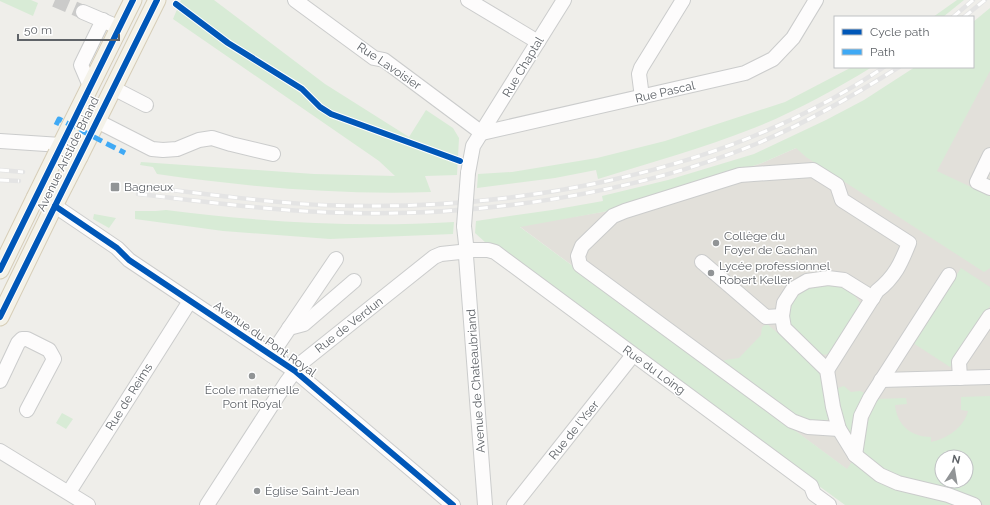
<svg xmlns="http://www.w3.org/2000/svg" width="990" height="505" font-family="Raleway,sans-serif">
	<rect width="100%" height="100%" fill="#efeeea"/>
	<path fill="#e2e0da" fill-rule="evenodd" d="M990,13v492h-95l-376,-279 89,-15 75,-22 79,-26 34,-15 177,-81zM942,457h24v24h-24z"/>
	<g fill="#d8ebd6" fill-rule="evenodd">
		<path d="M0,0h31l7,3 -5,13 -33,-15z"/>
		<path d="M181,0h33l111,84 84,53 17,-27 27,18 6,10 -2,37 -32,1 6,16c-92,3 -183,-5 -274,-18l-4,-7 -13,-2 1,-3 173,12 81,2 -16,-15 -206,-142z"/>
		<path d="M957,0h7l-21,17h-10z"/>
		<path d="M990,8v63l-53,100 53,25v72l-6,4 -178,-115 -10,-9 -34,15 -79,26 -75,22 -88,16 327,242 4,-6 6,-1 105,43h-117l-359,-262 -11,-10 1,-12 76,-11 51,-9 -1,-5 66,-16 86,-26 72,-34 38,-20 51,-33h58v-45z"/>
		<path d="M852,67h20c-37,23 -78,45 -118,61 -51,20 -104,35 -156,51l-2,-9 -41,8 -78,10 1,-14 34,-2 85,-14 68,-17 120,-39z"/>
		<path d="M166,210c96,12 191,18 288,12l-1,12 -123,5 -107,-8 -88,-12v-8h21z"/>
		<path d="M94,214l22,4 -7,10 -16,-9z"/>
		<path d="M961,268l29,19v19l-40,61 -37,-24z"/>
		<path d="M840,284l11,6 11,16 -32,48 -9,1c-6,-6 -27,-24 -31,-31 -8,-15 11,-37 25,-39 8,-2 17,-1 25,-1z"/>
		<path d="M767,324l48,40 8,13 7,40 -7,7h-15l-85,-62 2,-2 14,-2 22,-23 1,-8z"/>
		<path d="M844,386l7,6 9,-1 7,3 -16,43c-9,-12 -16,-33 -13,-49z"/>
		<path d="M990,396v109h-6l-5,-3 -72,-22 -21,-8 -25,-18 5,-28 10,-27 30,-1 1,6 -12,1c2,20 16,32 36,32v5c15,-3 33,-14 37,-31l-7,-1v-13zM942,457h24v24h-24z"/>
		<path d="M62,413l11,6 -7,10 -10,-6z"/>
	</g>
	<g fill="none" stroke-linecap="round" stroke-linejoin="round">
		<path stroke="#cbcbca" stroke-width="14" stroke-dasharray="14 7" stroke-linecap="butt" d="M55,0l28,12"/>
		<defs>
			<g id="minor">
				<path d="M295,0l79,58 10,2 98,73"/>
				<path d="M468,0l70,42"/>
				<path d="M83,12l28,12"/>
				<path d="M90,86l-9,-21 22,-45"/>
				<path d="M113,88l33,17"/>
				<path d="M642,97l-3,-23 2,-6 42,-68"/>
				<path d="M97,121l55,28 11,1 14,-1 22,-9 13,-2 19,6 42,10"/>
				<path d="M482,133l263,-60 28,-14 20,-21 23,-38"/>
				<path d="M0,141l61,4"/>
				<path d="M990,155l-13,27 13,6"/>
				<path d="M468,173l5,-27 91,-146"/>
				<path d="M55,206l62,42 12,12 166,111 158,134"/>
				<path d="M464,226l2,18"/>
				<path d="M471,250h17l7,2 316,234 3,8 15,11"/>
				<path d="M466,256l19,249"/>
				<path d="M702,262l64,55 16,-1"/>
				<path d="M873,298l-29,-18 -16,-2 -21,3 -14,8 -9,14 -2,13 2,12 43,42 6,37 6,22 16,26 25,20 18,8 50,12 26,10"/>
				<path d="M289,328l15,-4 50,-43"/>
				<path d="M271,355l65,-96"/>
				<path d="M827,370l50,-79c18,-14 24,-28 32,-48l-67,-43 -5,-15 -24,-15 -73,5 -115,36 -12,5 -31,30 -4,10 2,9 212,156 16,6 31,2"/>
				<path d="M960,378l-1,-16 31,-46"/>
				<path d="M881,380l109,-3"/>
				<path d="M0,381l18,-38 4,-4h5l22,11 5,9 -27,51"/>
				<path d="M0,451l88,54"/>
				<path d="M855,455l6,-39 9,-18 79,-123"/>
				<path d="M69,492l121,-191"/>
				<path d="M207,505l79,-122 14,-19 134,-107 7,-3 19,-2"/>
				<path d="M514,505l119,-150"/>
			</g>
			<g id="major">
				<path d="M57,153l76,-153"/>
				<path d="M79,157l78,-157"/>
				<path d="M0,270l35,-72"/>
				<path d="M0,317l57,-117"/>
			</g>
		</defs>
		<use href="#minor" stroke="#cbcccc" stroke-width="16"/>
		<use href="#major" stroke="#d7ceb8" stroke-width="19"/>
		<use href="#minor" stroke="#fdfcfc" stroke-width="14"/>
		<use href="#major" stroke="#f4f2e9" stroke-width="17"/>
		<defs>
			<g id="rail">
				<path d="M953,17l20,-17"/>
				<path d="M964,17l21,-17"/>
				<path d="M0,170l23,2"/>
				<path d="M0,180l19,1"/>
				<path d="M139,186c60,7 121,16 182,19 189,8 404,-30 563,-138"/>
				<path d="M138,194c71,8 142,18 214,19 131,3 282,-19 404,-69 50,-21 97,-48 143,-77"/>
			</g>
		</defs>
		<use href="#rail" stroke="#e4e4e4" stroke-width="4.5"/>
		<use href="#rail" stroke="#fff" stroke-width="3" stroke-dasharray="9" stroke-linecap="butt"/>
		<defs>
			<path id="minor-bridge" d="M464,226l4,-53"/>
			<g id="major-bridge">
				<path d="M35,198l22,-45"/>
				<path d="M57,200l22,-43"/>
			</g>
		</defs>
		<use href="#minor-bridge" stroke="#cbcccc" stroke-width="16" stroke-linecap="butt"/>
		<use href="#major-bridge" stroke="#d7ceb8" stroke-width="19" stroke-linecap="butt"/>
		<use href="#minor-bridge" stroke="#fdfcfc" stroke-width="14"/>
		<use href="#major-bridge" stroke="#f4f2e9" stroke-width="17"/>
		<path stroke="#3fa9f5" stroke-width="5" stroke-dasharray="10 5" stroke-linecap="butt" d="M56,125l3,-6 66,34"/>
		<defs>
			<g id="cycleway">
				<path d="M176,4l52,39 74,46 18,18 11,7 129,47"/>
				<path d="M55,206l62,42 12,12 166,111 158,134"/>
				<path d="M0,270l133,-270"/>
				<path d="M0,317l157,-317"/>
			</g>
		</defs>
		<use href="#cycleway" stroke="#fff" stroke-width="8"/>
		<use href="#cycleway" stroke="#0057b8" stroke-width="6"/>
	</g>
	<g fill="#919496" stroke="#fff" stroke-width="1.5">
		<rect x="110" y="182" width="10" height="10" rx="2"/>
		<circle cx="716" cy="243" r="4"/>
		<circle cx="711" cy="273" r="4"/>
		<circle cx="252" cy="376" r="4"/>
		<circle cx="257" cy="491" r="4"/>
	</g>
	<g text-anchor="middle" stroke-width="3" stroke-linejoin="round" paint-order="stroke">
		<g font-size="12" fill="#5f6368" stroke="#fff">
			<text transform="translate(389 66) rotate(34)" y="4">Rue Lavoisier</text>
			<text transform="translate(523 67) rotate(-59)" y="4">Rue Chaptal</text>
			<text transform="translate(665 92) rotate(-13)" y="4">Rue Pascal</text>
			<text transform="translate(68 154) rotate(-64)" y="4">Avenue Aristide Briand</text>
			<text transform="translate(349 325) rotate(-38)" y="4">Rue de Verdun</text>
			<text transform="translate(265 339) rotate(35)" y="4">Avenue du Pont Royal</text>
			<text transform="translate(654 370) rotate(36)" y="4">Rue du Loing</text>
			<text transform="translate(476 381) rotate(-94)" y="4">Avenue de Chateaubriand</text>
			<text transform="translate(129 397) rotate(-58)" y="4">Rue de Reims</text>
			<text transform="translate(574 430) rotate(-51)" y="4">Rue de l'Yser</text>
		</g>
		<g font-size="12" fill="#5f6368" stroke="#fff" text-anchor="start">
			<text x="124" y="191">Bagneux</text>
			<text x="724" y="240">Collège du<tspan x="724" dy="14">Foyer de Cachan</tspan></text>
			<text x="719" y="270">Lycée professionnel<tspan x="719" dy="14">Robert Keller</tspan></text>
			<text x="252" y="394" text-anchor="middle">École maternelle<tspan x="252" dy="14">Pont Royal</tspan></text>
			<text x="265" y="495">Église Saint-Jean</text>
		</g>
	</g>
	<rect x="834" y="16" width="140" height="52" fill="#ffffff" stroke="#bfc1c3"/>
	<rect x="842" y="29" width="20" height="6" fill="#0057b8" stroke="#bfc1c3"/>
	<text x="870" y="36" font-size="12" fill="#5f6368">Cycle path</text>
	<rect x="842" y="49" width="20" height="6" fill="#3fa9f5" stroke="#bfc1c3"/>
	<text x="870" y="56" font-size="12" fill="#5f6368">Path</text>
	<g transform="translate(954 469) rotate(12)"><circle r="19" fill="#ffffff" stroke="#bfc1c3"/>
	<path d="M0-3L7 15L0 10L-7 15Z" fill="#919496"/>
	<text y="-6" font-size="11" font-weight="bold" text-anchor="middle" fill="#5f6368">N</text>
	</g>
	<path d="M18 34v6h101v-6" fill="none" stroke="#5f6368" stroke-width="2"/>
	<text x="24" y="34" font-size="12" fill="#5f6368" stroke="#ffffff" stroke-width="3" paint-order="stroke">50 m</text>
</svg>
